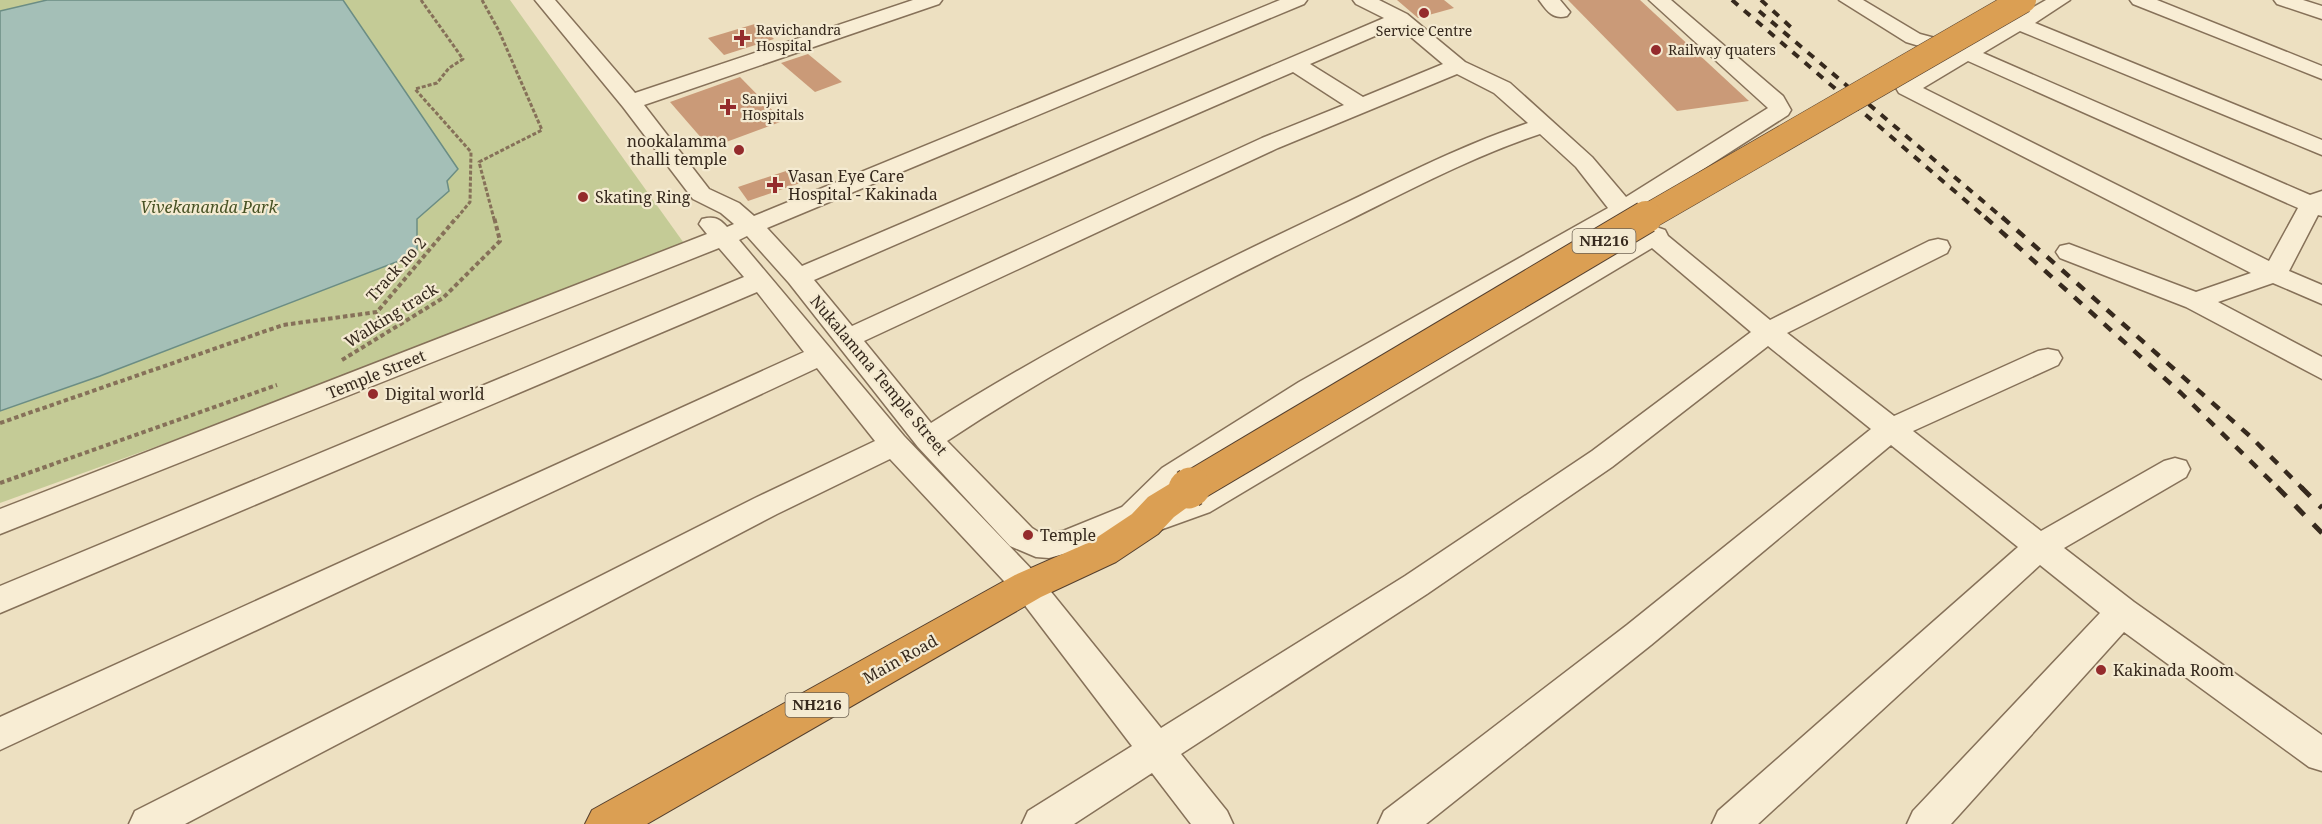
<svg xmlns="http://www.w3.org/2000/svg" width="2322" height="824" font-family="'Noto Serif',serif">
	<rect width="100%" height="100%" fill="#ede0c1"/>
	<path fill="#c4cb96" d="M0,0h510l181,253 -691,250z"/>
	<path fill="#a4bfb7" stroke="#6b8d84" stroke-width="1.5" d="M47,0h296l115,169 -11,12 2,10 -32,28v35l-317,122 -100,35v-400z"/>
	<g fill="#ca9a78">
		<path d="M1397,0h47l10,8 -36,10z"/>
		<path d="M1568,0h72l109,101 -72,10z"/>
		<path d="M758,23l16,16 -50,16 -16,-17z"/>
		<path d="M808,54l34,28 -27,10 -34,-29z"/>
		<path d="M740,77l43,44 -73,27 -40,-46z"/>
		<path d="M795,168l11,13 -58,20 -10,-14z"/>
	</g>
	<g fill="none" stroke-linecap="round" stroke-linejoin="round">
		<defs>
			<g id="minor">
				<path d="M535,0h20l80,93 278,-93h29l-3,4 -295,101 65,84 30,14 15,13 526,-216h27l-3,4 -537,224 35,38 582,-248 -28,-14 -3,-4h26l28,14 58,48 45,21 82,74 34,40 142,-89 -119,-108h22l112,96 8,14 -3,5 -150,96 21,17 6,2 3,6 102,84 159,-79 9,-2 9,2 3,6 -3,6 -160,80 107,83 144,-65 10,-2 10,2 4,7 -4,7 -145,66 128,100 123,-70 11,-3 11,3 4,8 -4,8 -122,71 70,54 188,133v36l-13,-4 -185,-135 -173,192h-44l6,-13 187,-198 -60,-48 -282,259h-46l6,-13 300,-264 -127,-102 -240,200 -225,179h-48l6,-13 243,-186 244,-196 -103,-83 -156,121 -185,127 -246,160 46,57 6,13h-42l-39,-51 -78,51h-52l6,-13 104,-65 -115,-151 -127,-136 -113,55 -592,310h-56l6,-13 620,-313 120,-57 -58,-73 -817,382v-33l804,-365 -47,-60 -757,321v-27l744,-309 -25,-29 -719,286v-25l707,-275 -8,-10 3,-5c12,-3 17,-1 25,8l7,-3 -13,-11 -28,-14 -70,-92zM1398,26l45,38 -80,33 -53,-33zM1293,72l51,33 -82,33 -410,188 -38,-46zM1457,74l37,19 34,30c-72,24 -139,60 -208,92 -133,63 -264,129 -389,208l-67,-82 414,-193zM1540,134l36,33 32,41 -309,174 -137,86 -40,39 -59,24 -23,2 -8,-5 -85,-87c126,-83 259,-152 394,-217 65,-32 130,-67 199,-90zM1620,221l17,14 -449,261 -23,8 19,-20 135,-88zM747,236l42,47 129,164 92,99 26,11 13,1 40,-11 44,-19 2,4 11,3 64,-23 442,-264 99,84 -159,119 -187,125 -244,152 -122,-151 -135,-141 -165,-196z"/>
				<path d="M1539,0h21l10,12 -3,4c-14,4 -20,-5 -28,-16z"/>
				<path d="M1839,0h24l57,34 45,12 81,-46h24l-35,23 287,117v15l-302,-124 -37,22 327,142 12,-4v25l-4,-1 -29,56 33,14v19l-49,-21 -55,19 104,55v22l-136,-72 -126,-49 -4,-6 4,-6 9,-2 127,48 55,-19 -352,-180 -3,-5 3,-5 50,-28 -43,-13zM1968,61l330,147 -29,53 -346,-173z"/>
				<path d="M2130,0h27l165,66v13l-189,-75z"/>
				<path d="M2274,0h29l19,6v13l-45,-15z"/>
			</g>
			<path id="highway" d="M1188,476l12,4 5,9 -5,9 -26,19 -16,17 -42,28 -75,35 -394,227h-62l7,-14 423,-235 75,-33 42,-28 16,-17 28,-17z"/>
		</defs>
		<use href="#minor" stroke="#867159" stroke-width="3"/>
		<use href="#highway" stroke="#543f2e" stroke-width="2"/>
		<g stroke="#867159" stroke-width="3" stroke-dasharray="4 2" stroke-linecap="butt">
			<path d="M421,0l42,59 -14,9 -12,15 -22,6 56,63 -1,50 -14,17"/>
			<path d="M482,0l17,31 43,99 -63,32 15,57"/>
		</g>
		<g stroke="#867159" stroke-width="4" stroke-dasharray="4.5 3" stroke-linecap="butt">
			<path d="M342,360l101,-62 57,-57 -6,-24"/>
			<path d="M0,423l283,-98 94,-13 80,-95"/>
			<path d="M0,483l277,-98"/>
		</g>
		<use href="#minor" fill="#f8edd4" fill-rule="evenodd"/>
		<use href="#highway" fill="#db9f53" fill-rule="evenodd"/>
		<g stroke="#36291d" stroke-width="4" stroke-dasharray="8 8" stroke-linecap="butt">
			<path d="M1732,0l255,219"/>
			<path d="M1761,0l33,30"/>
			<path d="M1759,11l245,208"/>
		</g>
		<g stroke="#36291d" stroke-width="4.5" stroke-dasharray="10 10" stroke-linecap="butt">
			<path d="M1985,217l196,176 98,96"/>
			<path d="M2002,217l249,220 52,52"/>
		</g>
		<g stroke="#36291d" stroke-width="5" stroke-dasharray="13 13" stroke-linecap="butt">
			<path d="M2277,487l45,46"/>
			<path d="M2301,487l21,21"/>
		</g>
		<defs>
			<path id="highway-bridge-far2" d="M1644,219l379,-219"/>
			<path id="highway-bridge-far1" d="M1188,489l458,-272"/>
			<path id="highway-bridge" d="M1188,489l3,-2"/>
		</defs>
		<use href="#highway-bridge-far2" stroke="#543f2e" stroke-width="27" stroke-linecap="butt"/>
		<use href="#highway-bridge-far1" stroke="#543f2e" stroke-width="34" stroke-linecap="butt"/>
		<use href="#highway-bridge" stroke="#543f2e" stroke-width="41" stroke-linecap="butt"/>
		<use href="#highway-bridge-far2" stroke="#db9f53" stroke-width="26"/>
		<use href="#highway-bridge-far1" stroke="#db9f53" stroke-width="32"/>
		<use href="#highway-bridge" stroke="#db9f53" stroke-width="39"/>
	</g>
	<g fill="#942b2c" stroke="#f4ead1" stroke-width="2">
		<circle cx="1424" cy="13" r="6"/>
		<path d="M739 29h6v6h6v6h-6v6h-6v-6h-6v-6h6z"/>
		<circle cx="1656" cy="50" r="6"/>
		<path d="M725 98h6v6h6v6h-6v6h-6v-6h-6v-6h6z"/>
		<circle cx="739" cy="150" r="6"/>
		<path d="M772 176h6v6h6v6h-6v6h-6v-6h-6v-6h6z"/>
		<circle cx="583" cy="197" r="6"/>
		<circle cx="373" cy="394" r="6"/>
		<circle cx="1028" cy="535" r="6"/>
		<circle cx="2101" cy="670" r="6"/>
	</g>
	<g text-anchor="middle" stroke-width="4.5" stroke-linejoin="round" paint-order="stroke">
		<g font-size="14" fill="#36291d" stroke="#f4ead1" text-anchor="start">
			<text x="756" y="35">Ravichandra<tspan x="756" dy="16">Hospital</tspan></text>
			<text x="1424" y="36" text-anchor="middle">Service Centre</text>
			<text x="1668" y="55">Railway quaters</text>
			<text x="742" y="104">Sanjivi<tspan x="742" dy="16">Hospitals</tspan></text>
		</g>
		<g fill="#f4ead1" stroke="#6f6353" stroke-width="1.5">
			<rect x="1572.5" y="229" width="63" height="24" rx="4.5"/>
			<rect x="785.5" y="693" width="63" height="24" rx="4.5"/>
		</g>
		<g font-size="15" font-weight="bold" fill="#36291d">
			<text x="1604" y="246">NH216</text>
			<text x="817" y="710">NH216</text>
		</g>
		<g font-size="16" fill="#36291d" stroke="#f4ead1" text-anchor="start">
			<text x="727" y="147" text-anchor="end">nookalamma<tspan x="727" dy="18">thalli temple</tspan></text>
			<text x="788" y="182">Vasan Eye Care<tspan x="788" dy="18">Hospital - Kakinada</tspan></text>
			<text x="595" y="203">Skating Ring</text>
			<text x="385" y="400">Digital world</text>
			<text x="1040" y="541">Temple</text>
			<text x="2113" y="676">Kakinada Room</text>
		</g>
		<g font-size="16" font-style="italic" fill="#475224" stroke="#f4ead1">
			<text x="209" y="213">Vivekananda Park</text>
		</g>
		<g font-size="16" fill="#36291d" stroke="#f4ead1">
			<text transform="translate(396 269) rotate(-48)" y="6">Track no 2</text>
			<text transform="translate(391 315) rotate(-32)" y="6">Walking track</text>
			<text transform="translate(376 374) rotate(-22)" y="6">Temple Street</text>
			<text transform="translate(879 375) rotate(50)" y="6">Nukalamma Temple Street</text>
			<text transform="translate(900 659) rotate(-29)" y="6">Main Road</text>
		</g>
	</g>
</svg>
